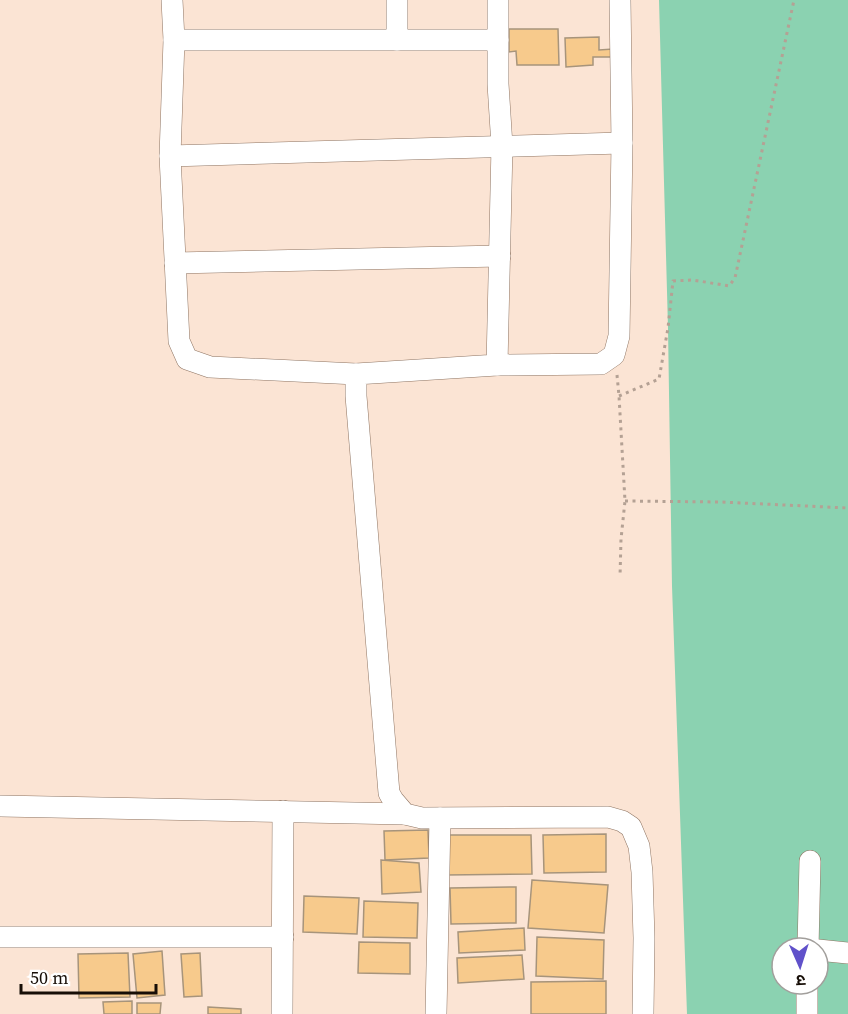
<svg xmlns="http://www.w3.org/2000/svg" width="848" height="1014" viewBox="0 0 848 1014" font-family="'Source Serif 4','Noto Sans Devanagari',serif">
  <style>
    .green { fill: #8bd2b1; fill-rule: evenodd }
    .building { fill: #f7ca8c; stroke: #a7947b; stroke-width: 1.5 }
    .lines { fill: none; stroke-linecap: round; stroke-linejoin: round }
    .minor-casing { stroke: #8f7563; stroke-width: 22 }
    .path { stroke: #b4a194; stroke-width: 3; stroke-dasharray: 3 4.5; stroke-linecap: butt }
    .minor { stroke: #fff; stroke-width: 21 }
  </style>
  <rect width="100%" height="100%" fill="#fbe4d4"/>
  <path class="green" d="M 659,0 L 848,0 L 848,1014 L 687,1014 L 672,586 L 668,328 ZM 782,948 L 818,948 L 818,984 L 782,984 Z"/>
  <g class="building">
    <path d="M 509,29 L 558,29 L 559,65 L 517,65 L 516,51 L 509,52 Z"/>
    <path d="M 599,37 L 599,50 L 613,49 L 614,57 L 593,57 L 593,65 L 566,67 L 565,38 Z"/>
    <path d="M 428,830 L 429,858 L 385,860 L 384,831 Z"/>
    <path d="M 606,834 L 606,872 L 544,873 L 543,835 Z"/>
    <path d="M 446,835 L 531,835 L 532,874 L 446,875 Z"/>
    <path d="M 381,860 L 419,863 L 421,892 L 382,894 Z"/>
    <path d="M 532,880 L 608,885 L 604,933 L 528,928 Z"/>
    <path d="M 516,887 L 516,923 L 451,924 L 450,888 Z"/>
    <path d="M 304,896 L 359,898 L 357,934 L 303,932 Z"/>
    <path d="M 364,901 L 418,903 L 417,938 L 363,937 Z"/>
    <path d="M 524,928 L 525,950 L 459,953 L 458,932 Z"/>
    <path d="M 537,937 L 604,940 L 603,979 L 536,976 Z"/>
    <path d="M 359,942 L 410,943 L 410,974 L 358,973 Z"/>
    <path d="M 162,951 L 165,995 L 137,998 L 133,954 Z"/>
    <path d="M 128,953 L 130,997 L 79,998 L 78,954 Z"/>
    <path d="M 200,953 L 202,996 L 184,997 L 181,954 Z"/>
    <path d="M 522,955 L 524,979 L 458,983 L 457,958 Z"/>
    <path d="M 606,981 L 606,1014 L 531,1014 L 531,982 Z"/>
    <path d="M 132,1001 L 132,1014 L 104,1014 L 103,1002 Z"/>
    <path d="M 137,1003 L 161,1003 L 160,1014 L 137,1014 Z"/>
    <path d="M 208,1007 L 241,1009 L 241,1014 L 208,1014 Z"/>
  </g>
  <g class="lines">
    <g class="minor-casing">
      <g id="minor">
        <path d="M 172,0 L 174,40 L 170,156 L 179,341 L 187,359 L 210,367 L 356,374"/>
        <path d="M 397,0 L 397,40"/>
        <path d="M 498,0 L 498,84 L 502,146 L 497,365 L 356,374 L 356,396 L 389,793 L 393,800 L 405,814 L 422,818 L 608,817 L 622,821 L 631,827 L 639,846 L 642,872 L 644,938 L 643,1014"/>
        <path d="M 174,40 L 498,40"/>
        <path d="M 170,156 L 622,143"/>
        <path d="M 175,263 L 500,256"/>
        <path d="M 497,365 L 601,364 L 614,355 L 619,336 L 622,143 L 620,0"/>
        <path d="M 0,806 L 405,814"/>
        <path d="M 0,937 L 283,937"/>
        <path d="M 808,948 L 810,861"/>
        <path d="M 818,950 L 848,953"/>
        <path d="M 282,1014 L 283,811"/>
        <path d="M 436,1014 L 440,818"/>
        <path d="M 807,1014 L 807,984"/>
      </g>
    </g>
    <g class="path">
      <path d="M 617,375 L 619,396 L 625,501 L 621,539 L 620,577"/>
      <path d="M 619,396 L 659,379 L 668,328 L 673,281 L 693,280 L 729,286 L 735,278 L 794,0"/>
      <path d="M 625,501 L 721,502 L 848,508"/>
    </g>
    <use href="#minor" class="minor"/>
  </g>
  <g transform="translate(800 966) rotate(177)"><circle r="28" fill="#ffffff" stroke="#a29f9c" stroke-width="1.5"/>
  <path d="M0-4.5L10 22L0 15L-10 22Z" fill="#6051ca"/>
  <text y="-9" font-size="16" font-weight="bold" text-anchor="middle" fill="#170e07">उ</text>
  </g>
  <path d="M21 984v9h135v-9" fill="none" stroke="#170e07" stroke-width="3"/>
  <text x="30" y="984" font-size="18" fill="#170e07" stroke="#ffffff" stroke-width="4.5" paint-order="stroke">50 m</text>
</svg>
